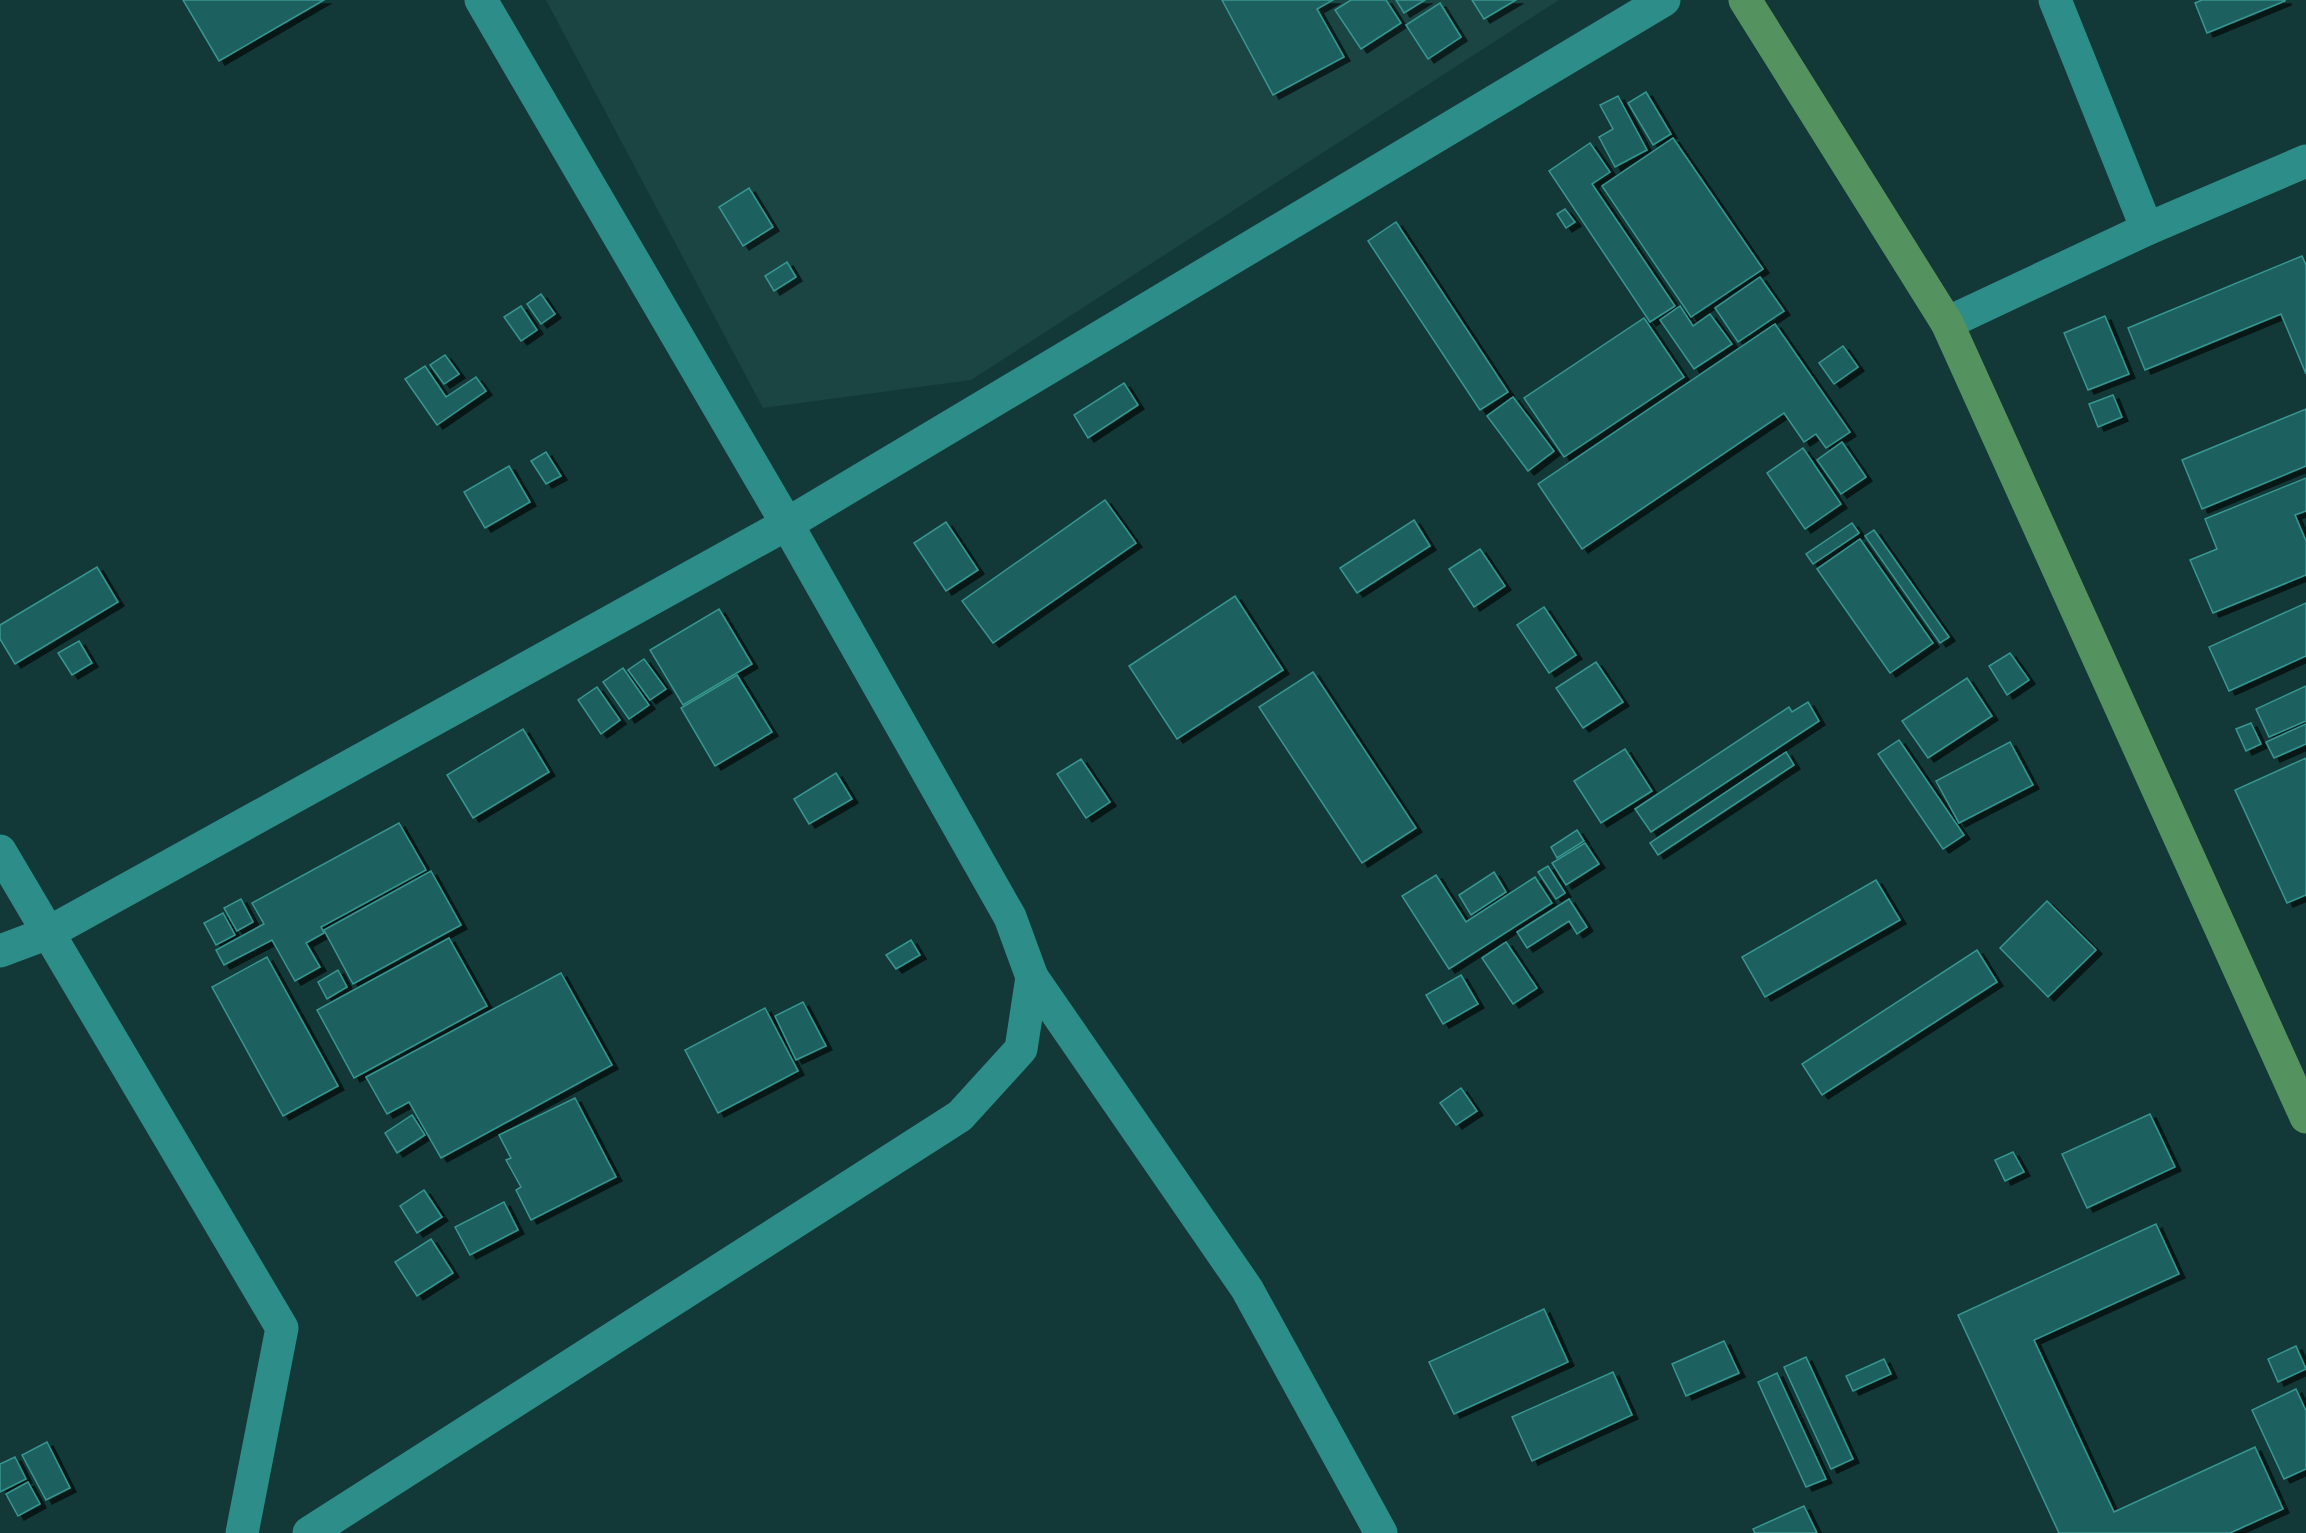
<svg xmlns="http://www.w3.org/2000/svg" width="2306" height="1533" viewBox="0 0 2306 1533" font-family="Overpass,sans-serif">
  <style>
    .built { fill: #1a4543 }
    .building { fill: #1f615e; stroke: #379691; stroke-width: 1.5; filter: url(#shadow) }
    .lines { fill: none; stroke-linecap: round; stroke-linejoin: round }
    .minor { stroke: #2d8d89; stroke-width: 33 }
    .major { stroke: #549260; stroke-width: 33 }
  </style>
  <defs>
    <filter id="shadow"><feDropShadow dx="6" dy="4" stdDeviation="0" flood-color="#0009"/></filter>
  </defs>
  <rect width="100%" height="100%" fill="#123937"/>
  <path class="built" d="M 546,0 L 1559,0 L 971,380 L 763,408 Z"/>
  <g class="building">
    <path d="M 183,0 L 324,0 L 219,61 Z"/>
    <path d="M 1222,0 L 1333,0 L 1317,9 L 1344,57 L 1273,95 Z"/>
    <path d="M 1351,0 L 1386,0 L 1401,23 L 1361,49 L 1335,10 Z"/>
    <path d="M 1396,0 L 1425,0 L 1404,13 Z"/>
    <path d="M 1472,0 L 1516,0 L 1484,19 Z"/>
    <path d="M 2202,0 L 2285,0 L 2285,1 L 2207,33 L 2195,3 Z"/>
    <path d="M 1440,3 L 1461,37 L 1428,59 L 1406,25 Z"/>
    <path d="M 1646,92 L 1671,134 L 1653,145 L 1628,103 Z"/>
    <path d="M 1618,96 L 1647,150 L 1615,167 L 1599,137 L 1613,129 L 1600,105 Z"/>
    <path d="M 1673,138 L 1763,269 L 1691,317 L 1602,186 Z"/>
    <path d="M 1590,143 L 1610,172 L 1592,184 L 1675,306 L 1650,322 L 1549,171 Z"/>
    <path d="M 749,188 L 773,227 L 743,246 L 719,207 Z"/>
    <path d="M 1565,209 L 1575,222 L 1566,228 L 1557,214 Z"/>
    <path d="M 1396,222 L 1508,392 L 1480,410 L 1368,241 Z"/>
    <path d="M 2302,256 L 2306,265 L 2306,374 L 2281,314 L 2145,370 L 2128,328 Z"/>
    <path d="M 787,262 L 796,277 L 774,291 L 765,276 Z"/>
    <path d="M 1760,277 L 1784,311 L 1738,342 L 1715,308 Z"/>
    <path d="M 541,294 L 555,314 L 541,324 L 527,304 Z"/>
    <path d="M 521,306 L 537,330 L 521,341 L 504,317 Z"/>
    <path d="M 1680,306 L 1693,326 L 1710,314 L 1732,344 L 1694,369 L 1660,320 Z"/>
    <path d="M 2105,316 L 2129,374 L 2088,390 L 2064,333 Z"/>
    <path d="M 1644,318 L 1684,377 L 1564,457 L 1524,398 Z"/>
    <path d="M 1775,324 L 1850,432 L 1826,448 L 1816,434 L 1804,442 L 1784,413 L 1582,549 L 1538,484 Z"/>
    <path d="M 1843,346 L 1858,367 L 1834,384 L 1819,363 Z"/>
    <path d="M 445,355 L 459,374 L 444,384 L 430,365 Z"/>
    <path d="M 425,366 L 446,397 L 476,377 L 486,391 L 437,425 L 405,379 Z"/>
    <path d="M 1124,383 L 1138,405 L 1088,438 L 1074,415 Z"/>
    <path d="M 2113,395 L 2122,417 L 2098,427 L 2089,404 Z"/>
    <path d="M 1513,397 L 1554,451 L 1528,471 L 1487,416 Z"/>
    <path d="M 2306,409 L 2306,466 L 2202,509 L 2182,460 Z"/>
    <path d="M 1842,442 L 1866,477 L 1841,494 L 1817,460 Z"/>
    <path d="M 1803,448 L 1841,504 L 1805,529 L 1767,473 Z"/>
    <path d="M 546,452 L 561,476 L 546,484 L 531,461 Z"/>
    <path d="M 509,466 L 530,502 L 485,528 L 464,492 Z"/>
    <path d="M 2306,478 L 2306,511 L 2295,515 L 2306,541 L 2306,575 L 2213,613 L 2190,560 L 2217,549 L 2205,519 Z"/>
    <path d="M 1105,500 L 1136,543 L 993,643 L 962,601 Z"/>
    <path d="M 1414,520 L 1430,546 L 1357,593 L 1340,568 Z"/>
    <path d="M 946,522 L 978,570 L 946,591 L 914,543 Z"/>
    <path d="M 1852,523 L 1859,533 L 1813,564 L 1806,554 Z"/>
    <path d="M 1874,530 L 1949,637 L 1940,643 L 1865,536 Z"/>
    <path d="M 1860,539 L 1933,643 L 1890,673 L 1817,569 Z"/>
    <path d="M 1480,549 L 1505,586 L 1474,607 L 1449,569 Z"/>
    <path d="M 97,567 L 118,602 L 15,664 L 0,639 L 0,625 Z"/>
    <path d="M 1235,596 L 1283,670 L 1177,739 L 1129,666 Z"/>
    <path d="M 2306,603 L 2306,656 L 2229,691 L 2209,647 Z"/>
    <path d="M 1544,607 L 1576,655 L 1549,673 L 1517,625 Z"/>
    <path d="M 719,609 L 752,664 L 683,705 L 650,650 Z"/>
    <path d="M 79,641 L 92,663 L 72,675 L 58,653 Z"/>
    <path d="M 2010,653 L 2029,680 L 2007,695 L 1989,666 Z"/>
    <path d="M 644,659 L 666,689 L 650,700 L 628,670 Z"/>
    <path d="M 1596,662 L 1623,702 L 1583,728 L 1556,688 Z"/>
    <path d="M 623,668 L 649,705 L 629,719 L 603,682 Z"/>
    <path d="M 1313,672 L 1416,828 L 1362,863 L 1259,707 Z"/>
    <path d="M 737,675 L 772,732 L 715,766 L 681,708 Z"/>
    <path d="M 1967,678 L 1992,716 L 1928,758 L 1902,721 Z"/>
    <path d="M 2306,686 L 2306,721 L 2269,737 L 2256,709 Z"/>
    <path d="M 597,687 L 620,720 L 601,734 L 578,700 Z"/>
    <path d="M 1808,702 L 1819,721 L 1651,832 L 1635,809 L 1789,707 L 1792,712 Z"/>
    <path d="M 2251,723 L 2261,744 L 2246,751 L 2236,729 Z"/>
    <path d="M 2306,724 L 2306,744 L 2274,758 L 2266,742 Z"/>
    <path d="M 523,729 L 549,772 L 473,818 L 447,775 Z"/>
    <path d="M 1899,740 L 1964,835 L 1943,849 L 1878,754 Z"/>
    <path d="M 2010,742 L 2033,785 L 1959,823 L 1936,781 Z"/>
    <path d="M 1625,749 L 1652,791 L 1601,823 L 1574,781 Z"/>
    <path d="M 1786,752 L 1794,765 L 1658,855 L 1650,843 Z"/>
    <path d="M 2306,758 L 2306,895 L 2287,903 L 2235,790 Z"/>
    <path d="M 1081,759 L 1110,802 L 1086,818 L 1057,774 Z"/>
    <path d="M 836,773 L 852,799 L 809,824 L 794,799 Z"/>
    <path d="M 399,823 L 426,870 L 321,927 L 324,933 L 306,943 L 320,967 L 295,981 L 272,940 L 224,965 L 216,950 L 264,924 L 252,903 Z"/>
    <path d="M 1577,830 L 1584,841 L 1557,858 L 1551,847 Z"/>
    <path d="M 1585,843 L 1599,864 L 1566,885 L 1552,863 Z"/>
    <path d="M 1548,866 L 1565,893 L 1556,899 L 1538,872 Z"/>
    <path d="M 431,871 L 461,925 L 353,984 L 324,930 Z"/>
    <path d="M 1494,872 L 1506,892 L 1471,915 L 1459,895 Z"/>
    <path d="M 1436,875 L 1466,922 L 1535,877 L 1552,903 L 1449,969 L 1402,896 Z"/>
    <path d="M 1876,880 L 1900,920 L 1765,997 L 1742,957 Z"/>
    <path d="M 241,899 L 253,922 L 237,931 L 224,908 Z"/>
    <path d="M 1569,899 L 1587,927 L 1577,934 L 1569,921 L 1527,948 L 1517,932 Z"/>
    <path d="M 2047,901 L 2096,950 L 2048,997 L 2000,948 Z"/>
    <path d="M 223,913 L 235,935 L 216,945 L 204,923 Z"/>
    <path d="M 449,938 L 487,1006 L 354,1078 L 317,1010 Z"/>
    <path d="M 911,940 L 920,955 L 896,969 L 886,955 Z"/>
    <path d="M 1506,942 L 1537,988 L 1513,1004 L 1482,958 Z"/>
    <path d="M 1977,950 L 1997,982 L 1822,1095 L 1802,1064 Z"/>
    <path d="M 267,957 L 338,1086 L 283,1116 L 212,987 Z"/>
    <path d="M 338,970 L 347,987 L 327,999 L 318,982 Z"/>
    <path d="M 561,973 L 612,1065 L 441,1158 L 409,1102 L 387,1114 L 366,1077 Z"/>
    <path d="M 1461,975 L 1478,1004 L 1443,1024 L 1426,995 Z"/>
    <path d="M 803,1002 L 826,1046 L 796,1060 L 775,1016 Z"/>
    <path d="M 765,1008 L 798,1071 L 718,1113 L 685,1050 Z"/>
    <path d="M 1461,1088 L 1477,1111 L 1456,1125 L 1440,1103 Z"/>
    <path d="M 575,1098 L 616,1177 L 531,1220 L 516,1190 L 521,1187 L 506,1160 L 511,1158 L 499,1135 Z"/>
    <path d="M 2150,1114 L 2175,1167 L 2087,1208 L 2062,1154 Z"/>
    <path d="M 412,1115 L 425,1135 L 397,1153 L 385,1133 Z"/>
    <path d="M 2013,1152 L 2024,1172 L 2005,1181 L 1995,1160 Z"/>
    <path d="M 424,1190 L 442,1217 L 417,1233 L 400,1206 Z"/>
    <path d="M 504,1202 L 518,1230 L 470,1255 L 455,1227 Z"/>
    <path d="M 2156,1224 L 2179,1274 L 2034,1340 L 2114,1512 L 2255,1447 L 2283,1509 L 2230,1533 L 2059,1533 L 1958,1315 Z"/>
    <path d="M 431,1239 L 453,1273 L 417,1296 L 395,1262 Z"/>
    <path d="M 1544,1309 L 1568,1362 L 1454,1414 L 1429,1362 Z"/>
    <path d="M 1724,1341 L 1739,1373 L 1686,1396 L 1672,1364 Z"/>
    <path d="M 2296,1346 L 2306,1369 L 2278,1382 L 2268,1359 Z"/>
    <path d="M 1806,1357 L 1853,1459 L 1831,1469 L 1784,1367 Z"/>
    <path d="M 1884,1359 L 1891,1374 L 1853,1391 L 1846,1376 Z"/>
    <path d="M 1613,1372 L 1632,1415 L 1532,1461 L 1512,1417 Z"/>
    <path d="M 1777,1373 L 1826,1479 L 1806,1487 L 1758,1382 Z"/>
    <path d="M 2296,1389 L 2306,1411 L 2306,1469 L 2284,1479 L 2252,1410 Z"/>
    <path d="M 47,1442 L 70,1488 L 46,1500 L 22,1455 Z"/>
    <path d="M 15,1457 L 26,1479 L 0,1492 L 0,1464 Z"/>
    <path d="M 28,1482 L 40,1504 L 18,1516 L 6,1494 Z"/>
    <path d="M 1804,1506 L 1817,1533 L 1755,1533 L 1753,1529 Z"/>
  </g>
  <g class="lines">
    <g class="minor">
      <path d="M 2055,0 L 2147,229"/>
      <path d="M 1947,323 L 2147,229 L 2306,161"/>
      <path d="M 0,851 L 282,1328 L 242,1533"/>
      <path d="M 0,951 L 48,933 L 787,524 L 1664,0"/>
      <path d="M 1032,977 L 1247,1289 L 1381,1533"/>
      <path d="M 309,1533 L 960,1116 L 1021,1049 L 1032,977 L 1010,917 L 787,524 L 481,0"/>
    </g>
    <path class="major" d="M 1745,0 L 1947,323 L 2306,1117"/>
  </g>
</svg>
